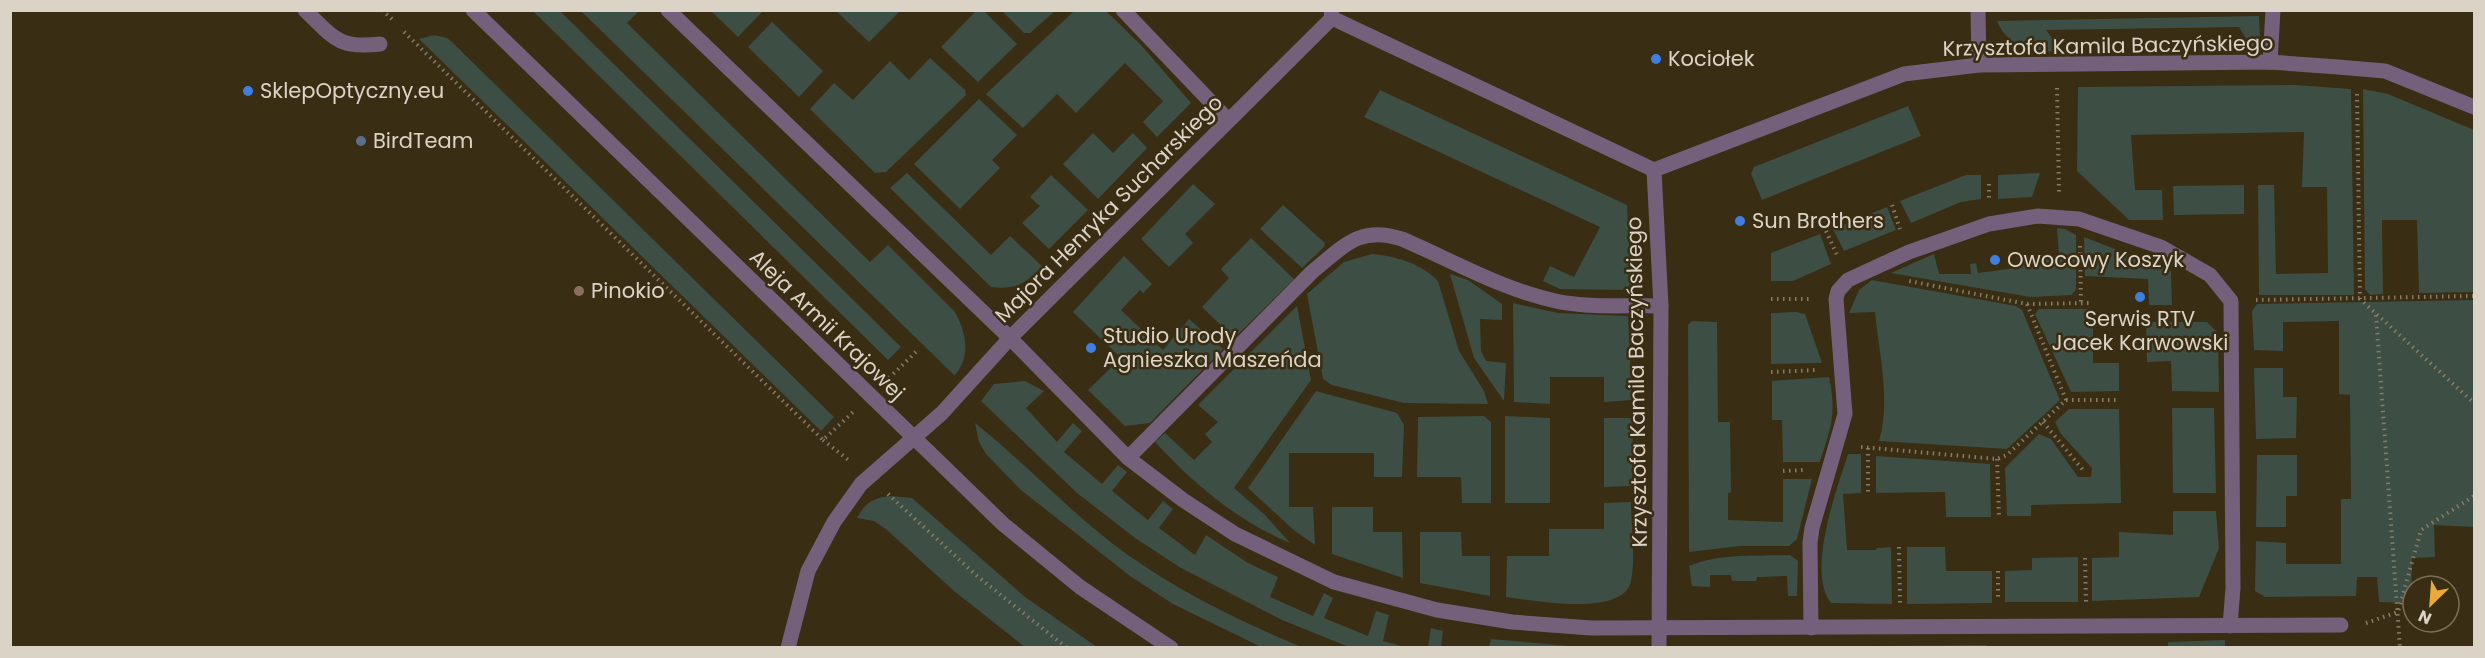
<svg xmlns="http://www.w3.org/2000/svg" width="2485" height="658" viewBox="0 0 2485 658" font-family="Poppins,sans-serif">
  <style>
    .green { fill: #3d4e44 }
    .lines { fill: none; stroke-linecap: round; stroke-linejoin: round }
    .path { stroke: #867c68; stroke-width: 4; stroke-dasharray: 1.5 4.5; stroke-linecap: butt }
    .minor { stroke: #74607a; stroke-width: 15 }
    .shop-dot { fill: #3f7fe0; stroke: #392d13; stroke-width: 2 }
    .service-dot { fill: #5c6f8a; stroke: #392d13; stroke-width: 2 }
    .education-dot { fill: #8d6e63; stroke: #392d13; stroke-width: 2 }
    .labels { text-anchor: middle; stroke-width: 5; stroke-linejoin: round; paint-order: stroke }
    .street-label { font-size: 21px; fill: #dbd3c5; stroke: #392d13 }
    .poi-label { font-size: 21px; fill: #dbd3c5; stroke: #392d13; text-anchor: start }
  </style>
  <rect width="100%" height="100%" fill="#392d13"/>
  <g class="green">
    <path d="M 1105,10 L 1141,45 L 1191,103 L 1157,137 L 1143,122 L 1163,101 L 1125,63 L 1076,113 L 1057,94 L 1023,128 L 986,94 L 1074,11 Z"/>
    <path d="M 533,11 L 560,11 L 901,347 L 888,360 Z"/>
    <path d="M 581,11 L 639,11 L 627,23 L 870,262 L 888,245 L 955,312 C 966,332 971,355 956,374 L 954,375 Z"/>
    <path d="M 760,11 L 762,12 L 738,37 L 711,11 Z"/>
    <path d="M 836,11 L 900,11 L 869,42 Z"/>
    <path d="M 976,11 L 984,11 L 1017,44 L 978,82 L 941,47 Z"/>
    <path d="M 1002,11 L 1055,11 L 1030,33 L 1024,33 Z"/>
    <path d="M 2259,16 L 2260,39 L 2256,46 L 2251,47 L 2239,27 L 2046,30 L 2062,52 C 2036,52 2007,48 1997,21 Z"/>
    <path d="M 772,22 L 823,71 L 799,97 L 748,47 Z"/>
    <path d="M 434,35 L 447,38 L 453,43 L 834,417 L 821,431 L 419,39 Z"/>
    <path d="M 930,58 L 965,90 L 966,95 L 886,172 L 875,173 L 810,109 L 834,83 L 853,100 L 890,61 L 909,80 Z"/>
    <path d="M 2296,85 L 2351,89 L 2354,295 L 2259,295 L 2258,185 L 2274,185 L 2276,274 L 2328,273 L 2327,187 L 2302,187 L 2304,132 L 2131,135 L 2135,190 L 2162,190 L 2163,220 L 2129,220 L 2077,171 L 2078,87 Z"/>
    <path d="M 2363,89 L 2388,94 L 2474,130 L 2474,292 L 2419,293 L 2417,220 L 2382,220 L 2383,294 L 2370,295 L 2365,289 Z"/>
    <path d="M 1380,90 L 1627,205 L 1631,283 L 1626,290 L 1560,289 L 1543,281 L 1550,266 L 1574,277 L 1600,227 L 1364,117 Z"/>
    <path d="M 979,99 L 1017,135 L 992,160 L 1000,168 L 960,209 L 914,164 Z"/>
    <path d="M 1908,106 L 1921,136 L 1762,200 L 1751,174 L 1754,167 Z"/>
    <path d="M 1093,133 L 1113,153 L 1133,133 L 1147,148 L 1098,199 L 1063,164 Z"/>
    <path d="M 907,173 L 991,255 L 1010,236 L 1042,266 C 1026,284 1015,290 991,287 L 890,188 Z"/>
    <path d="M 2040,173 L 2032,197 L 1998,199 L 1998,175 Z"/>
    <path d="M 1051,175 L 1088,210 L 1049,249 L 1022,223 L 1040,206 L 1030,197 Z"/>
    <path d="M 1966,175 L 1981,175 L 1981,199 L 1961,202 L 1911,223 L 1900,201 Z"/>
    <path d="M 1193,184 L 1215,204 L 1185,234 L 1193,243 L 1169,267 L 1141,239 Z"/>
    <path d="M 2244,185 L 2244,214 L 2174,215 L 2173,186 Z"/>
    <path d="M 1283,205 L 1325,243 L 1324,247 L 1302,268 L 1260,229 Z"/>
    <path d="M 1887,207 L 1896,230 L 1844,251 L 1833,229 Z"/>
    <path d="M 2057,228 L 2065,229 L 2076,235 L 2076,290 L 2071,295 L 2030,297 L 1891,273 L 1934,254 L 1939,274 L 1971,274 L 1970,264 L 1976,263 L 1978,273 L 2023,267 L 2022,257 L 2059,255 Z"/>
    <path d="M 1820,234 L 1831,264 L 1793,281 L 1771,281 L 1771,253 Z"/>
    <path d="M 2084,237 L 2171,271 L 2172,305 L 2149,305 L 2148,279 L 2085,276 Z"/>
    <path d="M 1251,238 L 1294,279 L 1234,338 L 1202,307 L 1229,278 L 1221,269 Z"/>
    <path d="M 1372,254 C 1396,256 1422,264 1438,281 L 1459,351 L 1484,391 L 1488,404 L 1404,403 L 1332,385 L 1323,379 L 1307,294 L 1344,262 Z"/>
    <path d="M 1124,256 L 1152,284 L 1143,293 L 1140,290 L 1121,310 L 1163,350 L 1189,319 L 1223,349 L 1150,423 L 1125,426 L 1088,390 L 1121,358 L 1073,312 Z"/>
    <path d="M 1450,274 L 1468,280 L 1502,304 L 1502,320 L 1480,319 L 1481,351 L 1486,361 L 1506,363 L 1504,401 L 1474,358 Z"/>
    <path d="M 1872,280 L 2016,306 L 2022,310 L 2060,400 L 2007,449 L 1879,441 C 1891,400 1879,354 1875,312 L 1849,313 L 1859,290 Z"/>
    <path d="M 2474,300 L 2474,527 L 2434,525 L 2435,557 L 2412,558 L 2411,603 L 2379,602 L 2377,577 L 2357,577 L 2356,596 L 2265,597 L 2255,591 L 2256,541 L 2286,543 L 2286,564 L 2341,564 L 2341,499 L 2351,499 L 2350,395 L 2339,394 L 2339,321 L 2283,322 L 2283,351 L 2254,350 L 2252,311 L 2257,304 Z"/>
    <path d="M 1513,303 L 1558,313 L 1628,316 L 1632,400 L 1604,402 L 1604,377 L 1550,377 L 1550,404 L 1514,402 Z"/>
    <path d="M 1297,306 L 1311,380 L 1234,488 L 1265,515 L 1290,543 C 1237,521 1194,484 1155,442 L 1165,433 L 1194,460 L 1212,442 L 1205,434 L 1218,422 L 1198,405 Z"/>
    <path d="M 2039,309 L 2093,309 L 2093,363 L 2119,363 L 2119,391 L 2071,392 L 2035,314 Z"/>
    <path d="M 1796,312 L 1805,314 L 1822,363 L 1771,364 L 1771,313 Z"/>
    <path d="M 1692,321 L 1717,322 L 1718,422 L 1730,422 L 1731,492 L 1728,493 L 1728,520 L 1783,522 L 1783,479 L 1812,479 L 1797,539 L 1789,546 L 1740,546 L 1689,552 L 1688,325 Z"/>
    <path d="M 2146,322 L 2207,322 L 2218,333 L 2219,392 L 2172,391 L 2171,361 L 2147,362 Z"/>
    <path d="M 2254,368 L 2283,368 L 2283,397 L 2297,397 L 2296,438 L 2256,439 Z"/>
    <path d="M 1829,377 C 1837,415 1831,426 1820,462 L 1783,462 L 1782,420 L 1772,420 L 1772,381 Z"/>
    <path d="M 1025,381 L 1044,391 L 1026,408 L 1057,442 L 1073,423 L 1082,431 L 1064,452 L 1102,484 L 1118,465 L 1127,472 L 1112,491 L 1148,520 L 1163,501 L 1173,509 L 1159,528 L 1195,555 L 1206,535 L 1248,563 L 1278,577 L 1270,597 L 1313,616 L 1324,593 L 1333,598 L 1324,618 L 1368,636 L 1376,611 L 1389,615 L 1383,641 L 1405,647 L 1349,647 L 1282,620 L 1181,568 L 1135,538 L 1077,493 L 981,401 L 994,384 Z"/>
    <path d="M 1316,391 L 1397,413 L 1404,425 L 1402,477 L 1374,477 L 1374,453 L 1289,453 L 1289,507 L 1313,507 L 1315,545 L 1295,531 L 1248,488 Z"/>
    <path d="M 2172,408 L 2214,408 L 2216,493 L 2173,493 Z"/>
    <path d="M 2069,409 L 2119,409 L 2121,503 L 2031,505 L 2031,516 L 2007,516 L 2005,468 L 2039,434 L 2051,439 L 2078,477 L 2091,477 L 2092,468 L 2061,434 L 2055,422 Z"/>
    <path d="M 1484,416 L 1491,422 L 1491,503 L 1462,503 L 1461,477 L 1417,477 L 1418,417 Z"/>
    <path d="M 1505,416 L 1550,418 L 1550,503 L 1505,503 Z"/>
    <path d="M 1604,418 L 1633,418 L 1632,486 L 1604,487 Z"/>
    <path d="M 975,423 C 1028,465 1073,516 1128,555 C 1182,593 1241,622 1302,647 L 1261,647 L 1173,604 L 1130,576 L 1021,490 L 986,454 L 979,442 Z"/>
    <path d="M 1848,454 L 1861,454 L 1861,493 L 1843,494 L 1847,550 L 1876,550 L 1877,548 L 1891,547 L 1892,604 L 1831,603 C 1806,571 1837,489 1848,454 Z"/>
    <path d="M 2257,455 L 2297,455 L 2297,496 L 2286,496 L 2286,527 L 2256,527 Z"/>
    <path d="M 1876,456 L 1990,464 L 1991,517 L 1946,517 L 1945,492 L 1876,493 Z"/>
    <path d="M 890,496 L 912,498 L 1025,597 L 1097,647 L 1025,647 L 954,591 L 887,530 L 874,521 L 857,518 C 865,503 873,498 890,496 Z"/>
    <path d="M 1631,502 C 1631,527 1636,557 1631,581 C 1624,618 1531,600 1506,597 L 1507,556 L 1549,556 L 1549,529 L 1604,529 L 1604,503 Z"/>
    <path d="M 1332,507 L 1373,507 L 1373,532 L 1402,532 L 1403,578 L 1332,554 Z"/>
    <path d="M 2173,511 L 2216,511 L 2219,548 L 2199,597 L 2092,601 L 2092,558 L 2119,557 L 2119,532 L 2173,535 Z"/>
    <path d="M 1420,532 L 1461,532 L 1462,556 L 1490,556 L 1490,596 L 1420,583 Z"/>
    <path d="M 1907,547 L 1945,547 L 1946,571 L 1992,571 L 1992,603 L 1907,604 Z"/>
    <path d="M 1790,555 L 1798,561 L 1797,596 L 1788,596 L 1787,576 L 1757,577 L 1756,581 L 1732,581 L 1731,575 L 1710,575 L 1710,587 L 1692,586 L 1689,566 C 1719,553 1758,556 1790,555 Z"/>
    <path d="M 2078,557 L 2078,602 L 2005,602 L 2005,571 L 2032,570 L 2032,558 Z"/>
    <path d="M 1431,628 L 1443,631 L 1441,647 L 1428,647 Z"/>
    <path d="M 1491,639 L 1581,647 L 1489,647 Z"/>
    <path d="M 2225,640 L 2225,647 L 2168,647 L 2168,642 Z"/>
    <path d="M 1987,645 L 1987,648 L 1867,647 L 1867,646 Z"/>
  </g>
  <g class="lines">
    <g class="path">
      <path d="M 382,10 L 393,20"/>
      <path d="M 404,32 L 823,440 L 853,412"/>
      <path d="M 2057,88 L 2059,192"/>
      <path d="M 2357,94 L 2360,299 L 2474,403"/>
      <path d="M 1989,184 L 1989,200"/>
      <path d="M 1892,205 L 1900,229"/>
      <path d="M 1826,231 L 1838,257"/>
      <path d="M 2080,246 L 2081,303"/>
      <path d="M 1771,299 L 1811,299"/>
      <path d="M 2256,300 L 2474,296"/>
      <path d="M 2027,304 L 2092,303"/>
      <path d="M 2376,315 L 2400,648"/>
      <path d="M 1771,372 L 1817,370"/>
      <path d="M 889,378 L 918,350"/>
      <path d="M 2066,400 L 2119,400"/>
      <path d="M 2043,422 L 2083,470"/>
      <path d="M 823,440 L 851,462"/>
      <path d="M 1861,447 L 1997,459 L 2007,455 L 2066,400 L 2027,304 L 1909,281"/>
      <path d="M 1868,448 L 1868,493"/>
      <path d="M 1997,459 L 1999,517"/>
      <path d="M 1783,471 L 1803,470"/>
      <path d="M 888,494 L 977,576 L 1067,648"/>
      <path d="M 1899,547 L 1900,603"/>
      <path d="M 2085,558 L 2086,602"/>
      <path d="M 1998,571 L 1998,600"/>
      <path d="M 2366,623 L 2398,612 L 2421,530 L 2474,496"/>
    </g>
    <g class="minor">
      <path d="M 305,10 C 334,38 338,49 380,44"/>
      <path d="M 473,10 L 1003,524 L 1080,587 L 1171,648"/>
      <path d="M 668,10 L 1010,338 L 1128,458 L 1183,500 L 1235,534 L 1334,582 L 1437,610 L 1512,622 L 1591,628 L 2341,625"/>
      <path d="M 1123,10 L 1228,120"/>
      <path d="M 1978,10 L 1979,65"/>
      <path d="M 1332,18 L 1654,170"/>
      <path d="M 2270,62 L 2273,10"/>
      <path d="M 1128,458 L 1312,272 C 1344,246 1360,225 1402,239 C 1453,261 1505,291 1560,302 C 1592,308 1629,305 1661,306"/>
      <path d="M 1811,628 L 1810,543 L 1812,528 L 1845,414 L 1836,299 L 1838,291 L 1848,280 L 1909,252 L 1989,224 L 2038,216 L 2079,219 L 2161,247 L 2210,275 L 2231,301 L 2233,588 L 2230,626"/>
      <path d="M 788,648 L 808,571 L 834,522 L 861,484 L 942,413 L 1010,338 L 1332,18 L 1331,10"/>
      <path d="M 1659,648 L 1661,306 L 1654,170 L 1904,74 L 1979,65 L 2270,62 L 2338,67 L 2385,71 L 2474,107"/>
    </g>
  </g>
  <g class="shop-dot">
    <circle cx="1656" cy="59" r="6"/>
    <circle cx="248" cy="91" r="6"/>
    <circle cx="1740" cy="221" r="6"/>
    <circle cx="1995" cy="260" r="6"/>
    <circle cx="2140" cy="297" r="6"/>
    <circle cx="1091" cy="348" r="6"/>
  </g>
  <circle class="service-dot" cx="361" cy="141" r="6"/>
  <circle class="education-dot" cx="579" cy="291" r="6"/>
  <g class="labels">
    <g class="street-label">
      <text transform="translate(2108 46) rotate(-1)" y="7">Krzysztofa Kamila Baczyńskiego</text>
      <text transform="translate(1109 209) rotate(-45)" y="7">Majora Henryka Sucharskiego</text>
      <text transform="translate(827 325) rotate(44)" y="7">Aleja Armii Krajowej</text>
      <text transform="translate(1637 382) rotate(-91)" y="7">Krzysztofa Kamila Baczyńskiego</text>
    </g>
    <g class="poi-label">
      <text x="1668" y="66">Kociołek</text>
      <text x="260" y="98">SklepOptyczny.eu</text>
      <text x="373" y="148">BirdTeam</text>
      <text x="1752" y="228">Sun Brothers</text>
      <text x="2007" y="267">Owocowy Koszyk</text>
      <text x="591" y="298">Pinokio</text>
      <text x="2140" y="326" text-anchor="middle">Serwis RTV<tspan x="2140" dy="24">Jacek Karwowski</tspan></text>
      <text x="1103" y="343">Studio Urody<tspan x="1103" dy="24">Agnieszka Maszeńda</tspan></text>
    </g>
  </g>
  <rect width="2485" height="658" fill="none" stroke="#dbd3c5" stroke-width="24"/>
  <g transform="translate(2431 604) rotate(205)"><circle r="28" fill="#392d13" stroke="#7a6f5a" stroke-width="1.5"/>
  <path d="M0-4.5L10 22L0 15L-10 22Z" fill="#eaaa39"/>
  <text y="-9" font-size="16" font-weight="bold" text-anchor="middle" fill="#dbd3c5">N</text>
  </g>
</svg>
